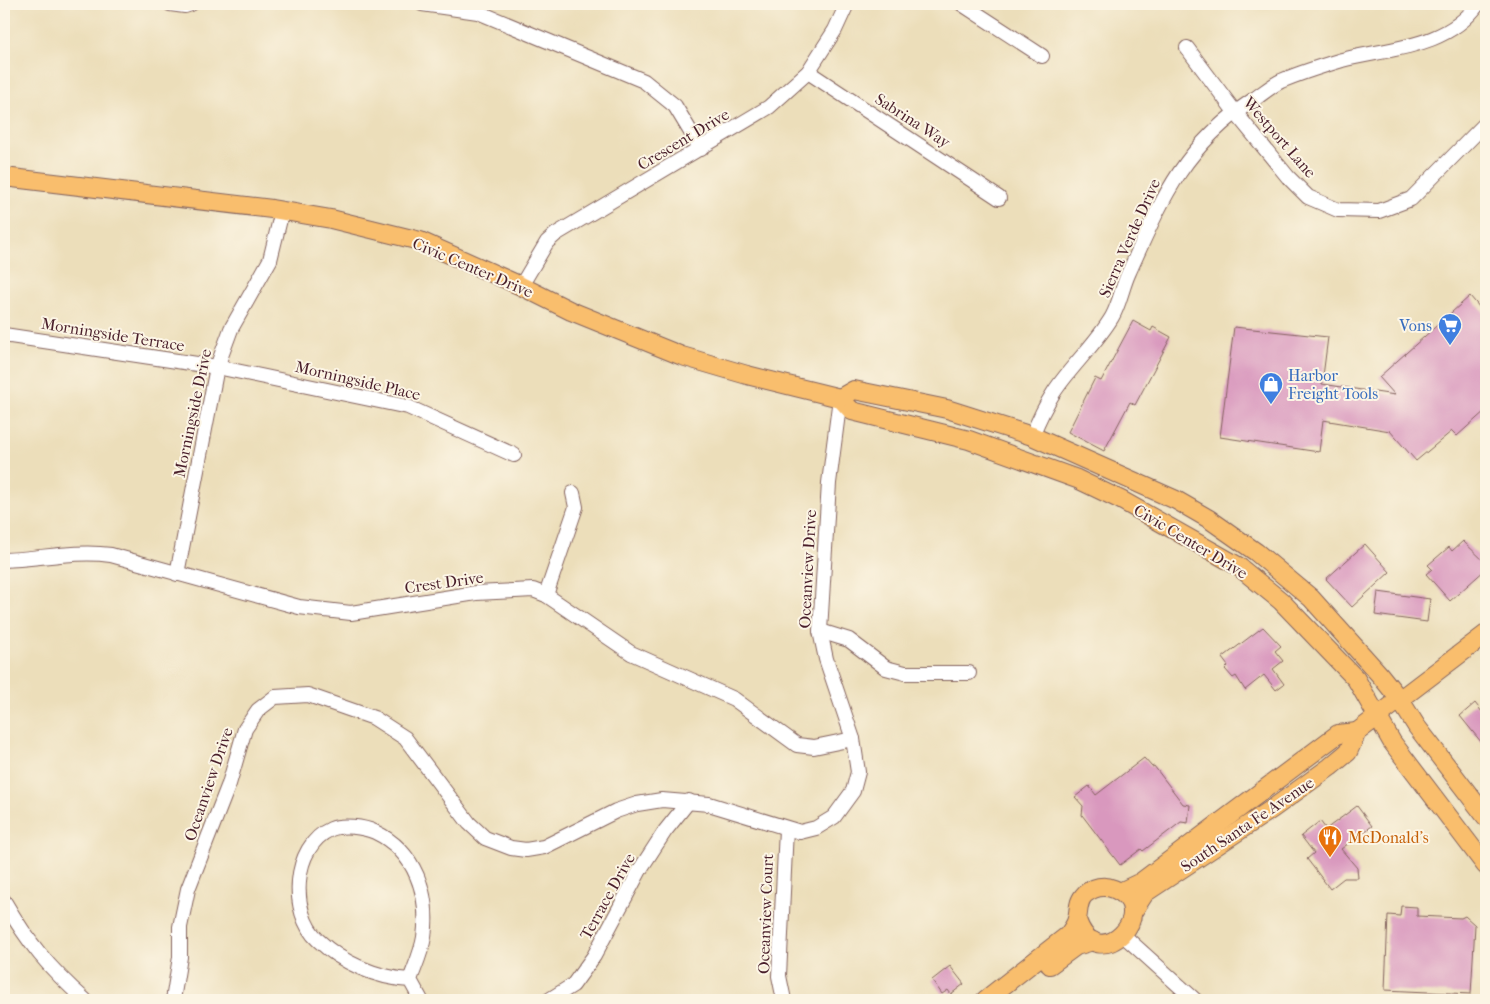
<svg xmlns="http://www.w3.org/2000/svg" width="1490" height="1004" viewBox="0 0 1490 1004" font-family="'IM FELL French Canon',serif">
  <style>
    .building { fill: #d998be }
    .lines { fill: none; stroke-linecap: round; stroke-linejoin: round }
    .minor-casing { stroke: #83625d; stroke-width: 16 }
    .major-casing { stroke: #83625d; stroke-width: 20 }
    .minor { stroke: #fff; stroke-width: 14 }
    .major { stroke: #f9be6d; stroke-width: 18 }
    .labels { text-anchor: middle; stroke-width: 4; stroke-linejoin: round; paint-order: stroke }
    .street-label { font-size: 16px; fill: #4a1f2b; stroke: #fcf5e5 }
    .shop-label { font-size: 16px; fill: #366cbe; stroke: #fcf5e5; text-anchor: end }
    .food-label { font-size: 16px; fill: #c56008; stroke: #fcf5e5; text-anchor: start }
  </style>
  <rect width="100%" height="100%" fill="#fcf5e5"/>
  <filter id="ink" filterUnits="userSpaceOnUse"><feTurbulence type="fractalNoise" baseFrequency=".02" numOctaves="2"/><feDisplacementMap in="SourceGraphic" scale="10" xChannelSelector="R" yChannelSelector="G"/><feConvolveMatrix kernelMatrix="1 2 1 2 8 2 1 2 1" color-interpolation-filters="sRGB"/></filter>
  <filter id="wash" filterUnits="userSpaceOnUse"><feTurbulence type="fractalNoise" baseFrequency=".0096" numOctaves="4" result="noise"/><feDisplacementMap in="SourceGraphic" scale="20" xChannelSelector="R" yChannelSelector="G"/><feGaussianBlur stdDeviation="1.12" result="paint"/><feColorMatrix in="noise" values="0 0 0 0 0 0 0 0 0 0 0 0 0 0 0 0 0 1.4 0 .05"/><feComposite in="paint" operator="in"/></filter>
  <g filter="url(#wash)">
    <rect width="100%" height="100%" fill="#ecdeba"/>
    <g id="blocks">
      <g class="building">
        <path d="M 1470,296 L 1486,315 L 1486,410 L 1457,436 L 1452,431 L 1416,461 L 1390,431 L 1323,420 L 1319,452 L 1220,437 L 1234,327 L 1328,337 L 1322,384 L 1395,395 L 1379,377 Z"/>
        <path d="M 1133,321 L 1151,331 L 1153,327 L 1171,337 L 1135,405 L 1130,402 L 1104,451 L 1068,432 L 1095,378 L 1101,381 Z"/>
        <path d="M 1463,541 L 1486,563 L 1486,569 L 1450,601 L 1426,574 L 1432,569 L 1428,565 L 1449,547 L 1452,551 Z"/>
        <path d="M 1365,544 L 1390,572 L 1352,607 L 1326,579 Z"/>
        <path d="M 1378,592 L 1430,599 L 1427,622 L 1375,615 Z"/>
        <path d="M 1263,627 L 1281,646 L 1275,651 L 1283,661 L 1273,669 L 1284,684 L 1276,690 L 1264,675 L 1245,690 L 1236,676 L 1233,678 L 1225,669 L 1228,666 L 1222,658 Z"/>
        <path d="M 1475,703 L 1486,717 L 1486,748 L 1460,716 Z"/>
        <path d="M 1144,758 L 1152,767 L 1154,766 L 1183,804 L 1190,805 L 1188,823 L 1181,822 L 1143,851 L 1141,849 L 1120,865 L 1082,815 L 1083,806 L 1075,797 L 1089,786 L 1096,795 Z"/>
        <path d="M 1357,806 L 1372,826 L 1341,849 L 1357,868 L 1358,878 L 1344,878 L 1330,889 L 1307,859 L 1314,853 L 1301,836 L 1320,821 L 1326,829 Z"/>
        <path d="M 1401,906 L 1417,907 L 1417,916 L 1461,918 L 1465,916 L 1475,925 L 1471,994 L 1385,990 L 1388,915 L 1400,916 Z"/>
        <path d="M 950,966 L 964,984 L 951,994 L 948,990 L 942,994 L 932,980 Z"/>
      </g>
    </g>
  </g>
  <g filter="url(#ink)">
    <use href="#blocks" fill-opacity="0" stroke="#83625d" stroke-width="1"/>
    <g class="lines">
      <g class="minor-casing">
        <g id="minor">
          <path d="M 170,4 L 185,6 L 191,4"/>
          <path d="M 422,4 L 478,12 L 644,81 L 675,106 L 701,149"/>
          <path d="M 962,4 L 1042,56"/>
          <path d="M 1187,48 L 1235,112 L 1288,177 L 1308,197 L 1338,210 L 1379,211 L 1411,199 L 1486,123"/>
          <path d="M 808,72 L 999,198"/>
          <path d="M 521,286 L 547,242 L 556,234 L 769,107 L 808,72 L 835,30 L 847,4"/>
          <path d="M 4,335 L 217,367 L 408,407 L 514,455"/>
          <path d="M 1032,436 C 1038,421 1045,406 1054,392 C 1071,366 1096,344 1112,317 C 1120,303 1122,287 1129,272 C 1162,199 1183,147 1253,100 C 1262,94 1271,86 1281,81 C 1300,73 1322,66 1342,60 C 1389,48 1447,48 1478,4"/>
          <path d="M 4,560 C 39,559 75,550 111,555 L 299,607 L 351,613 L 476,593 L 533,590 L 546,595 L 631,653 L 734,699 L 797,745 L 814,747 L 853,739"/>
          <path d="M 177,574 L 217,367 L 231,329 L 270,260 L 282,211"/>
          <path d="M 546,595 L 576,507 L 573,493"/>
          <path d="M 820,631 L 849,640 L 886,668 L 905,673 L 969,673"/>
          <path d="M 4,901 C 29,944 48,967 85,1000"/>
          <path d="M 1123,935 L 1195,1000"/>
          <path d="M 410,980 C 377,978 342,963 318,940 C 289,913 292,846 331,829 C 342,824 364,827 375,832 C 415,851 430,894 424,937 C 422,951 415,966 410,980 L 421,1000"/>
          <path d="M 173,1000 L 180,957 L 180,927 L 188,889 L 229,784 L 245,729 L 258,710 L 275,697 L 308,695 L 374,718 L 405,738 L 469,823 L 485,838 L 511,848 L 526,850 L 544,847 L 616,811 L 637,804 L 662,800 L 709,804 L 800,832 L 816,828 L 834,817 L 853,791 L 858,772 L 853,739 L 826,659 L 820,631 L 829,483 L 840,398"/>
          <path d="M 549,1000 L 573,985 L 594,956 L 641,868 L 665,831 L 689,801"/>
          <path d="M 784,1000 L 779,976 L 786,829"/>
        </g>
      </g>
      <g class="major-casing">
        <g id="major">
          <path d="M 4,177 L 272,209 L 331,219 L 420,241 L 521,286 L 571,311 L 682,356 L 747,375 L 840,398 L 852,411 L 969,440 L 1077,479 L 1121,500 L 1238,566 L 1281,601 L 1356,679 L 1392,742 L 1486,866"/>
          <path d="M 840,398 L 854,390 L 947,409 L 1032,436 L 1176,500 L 1209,519 L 1256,552 L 1311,598 L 1380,675 L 1400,700 L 1417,727 L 1486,817"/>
          <path d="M 1120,892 L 1141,882 L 1338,734 L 1357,732"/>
          <path d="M 1132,913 L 1145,893 L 1272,809 L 1330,767 L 1348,752 L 1357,732 L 1486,634"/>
          <path d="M 1050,965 L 1076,946 L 1093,941"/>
          <path d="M 985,1000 L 1068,935 C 1071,931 1074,927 1076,922 C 1080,912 1076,903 1085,894 C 1094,887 1104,885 1114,889 C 1164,909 1097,980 1077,920"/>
        </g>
      </g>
      <use href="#minor" class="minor"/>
      <use href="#major" class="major"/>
    </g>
  </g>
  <defs>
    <g id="supermarket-pin" transform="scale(1.25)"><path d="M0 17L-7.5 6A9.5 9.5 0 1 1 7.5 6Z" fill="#3f7fe0" stroke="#fcf5e5"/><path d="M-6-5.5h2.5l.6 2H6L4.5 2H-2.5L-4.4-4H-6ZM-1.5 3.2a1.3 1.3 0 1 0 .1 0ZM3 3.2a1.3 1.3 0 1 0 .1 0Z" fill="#fff"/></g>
    <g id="shop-pin" transform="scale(1.25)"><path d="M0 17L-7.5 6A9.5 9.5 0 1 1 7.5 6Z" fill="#3f7fe0" stroke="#fcf5e5"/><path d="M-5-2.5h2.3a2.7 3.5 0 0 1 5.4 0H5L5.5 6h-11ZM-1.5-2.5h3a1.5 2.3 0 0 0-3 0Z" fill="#fff"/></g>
    <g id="restaurant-pin" transform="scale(1.25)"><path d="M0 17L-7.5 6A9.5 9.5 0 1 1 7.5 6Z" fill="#e8710a" stroke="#fcf5e5"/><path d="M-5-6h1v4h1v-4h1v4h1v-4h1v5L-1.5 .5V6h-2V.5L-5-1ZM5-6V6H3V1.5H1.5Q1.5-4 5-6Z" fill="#fff"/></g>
  </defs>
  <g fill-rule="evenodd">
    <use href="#supermarket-pin" x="1450" y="325"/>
    <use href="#shop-pin" x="1271" y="384"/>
    <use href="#restaurant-pin" x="1330" y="837"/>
  </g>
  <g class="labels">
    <g class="street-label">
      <text transform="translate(913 120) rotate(33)" y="6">Sabrina Way</text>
      <text transform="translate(1280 137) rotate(49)" y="6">Westport Lane</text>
      <text transform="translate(683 139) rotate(-31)" y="6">Crescent Drive</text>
      <text transform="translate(1129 238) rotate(-66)" y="6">Sierra Verde Drive</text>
      <text transform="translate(473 267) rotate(23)" y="6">Civic Center Drive</text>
      <text transform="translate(113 334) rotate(9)" y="6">Morningside Terrace</text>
      <text transform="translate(358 380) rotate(13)" y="6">Morningside Place</text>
      <text transform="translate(192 413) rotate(-78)" y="6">Morningside Drive</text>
      <text transform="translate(1191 541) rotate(31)" y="6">Civic Center Drive</text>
      <text transform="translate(807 569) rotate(-87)" y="6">Oceanview Drive</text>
      <text transform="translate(444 582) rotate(-8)" y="6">Crest Drive</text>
      <text transform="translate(208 784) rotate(-71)" y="6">Oceanview Drive</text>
      <text transform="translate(1247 824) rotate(-34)" y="6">South Santa Fe Avenue</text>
      <text transform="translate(607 896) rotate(-61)" y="6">Terrace Drive</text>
      <text transform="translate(765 914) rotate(-88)" y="6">Oceanview Court</text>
    </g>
    <g class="shop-label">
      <text x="1432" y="331">Vons</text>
      <text x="1288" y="381" text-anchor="start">Harbor<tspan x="1288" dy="18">Freight Tools</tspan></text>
    </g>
    <g class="food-label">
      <text x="1348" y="843">McDonald's</text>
    </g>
  </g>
  <rect width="1490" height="1004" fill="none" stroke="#fcf5e5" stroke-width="20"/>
</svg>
